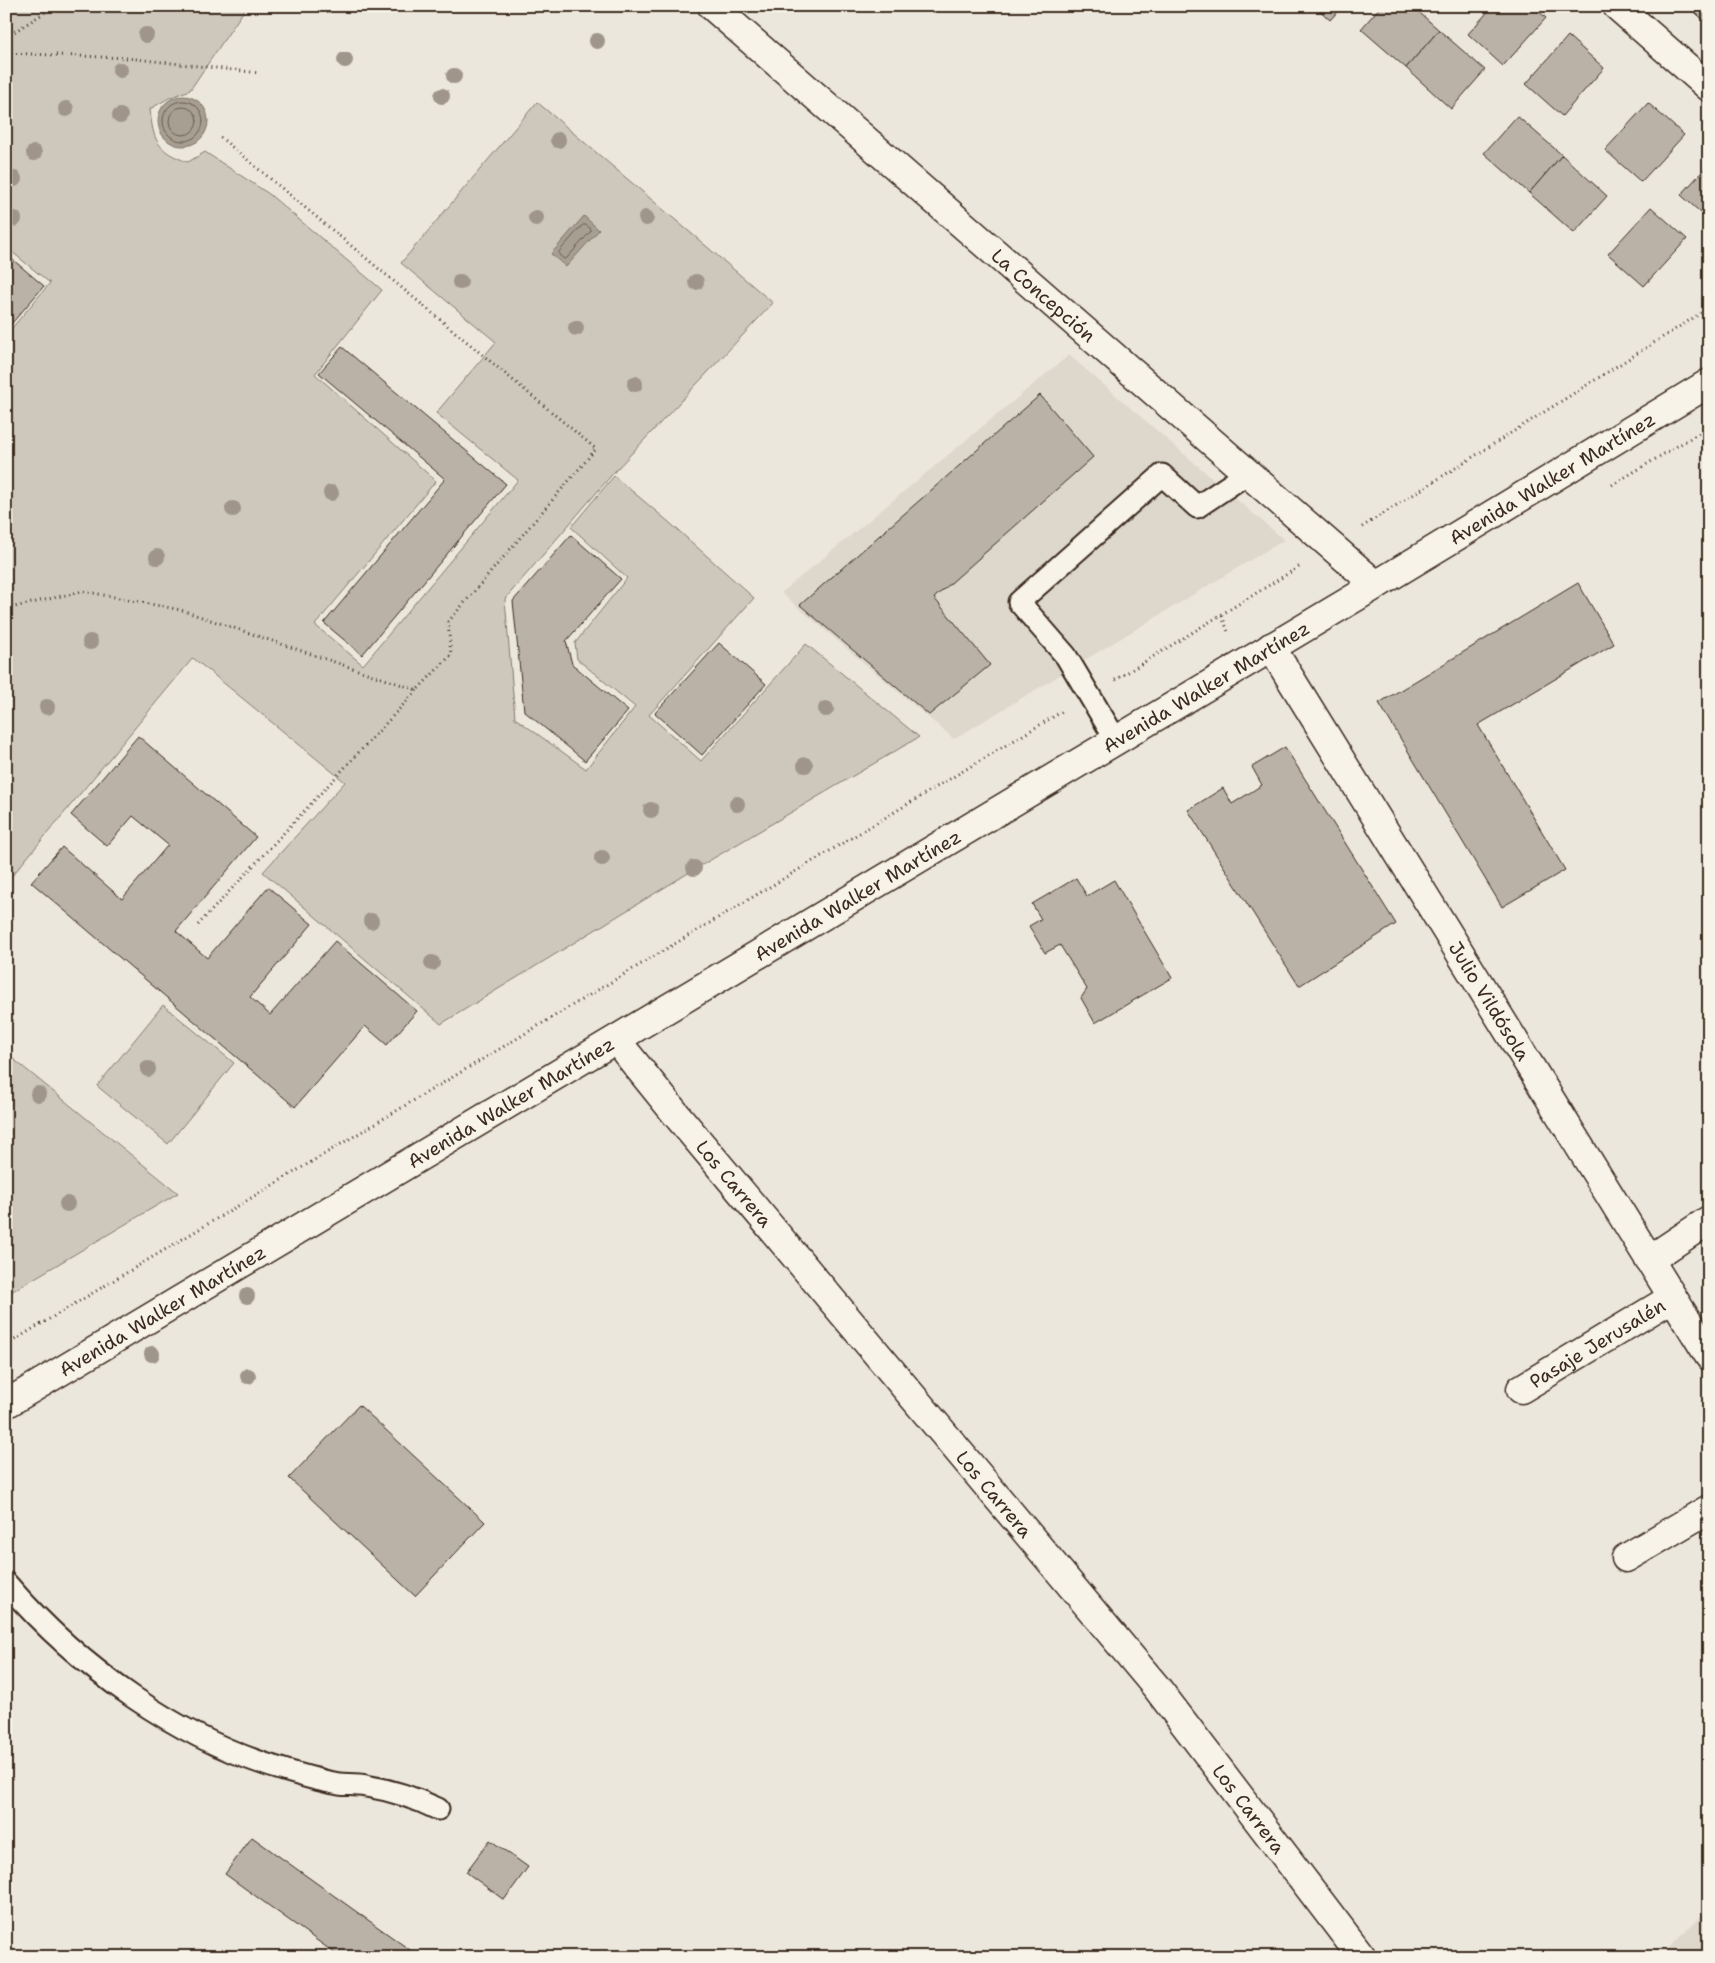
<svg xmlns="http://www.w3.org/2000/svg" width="1715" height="1963" viewBox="0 0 1715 1963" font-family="'Shantell Sans',sans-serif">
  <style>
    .built { fill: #ddd7cc }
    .green { fill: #cec8bc; stroke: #84796d }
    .water { fill: #a89f93; stroke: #7c7064 }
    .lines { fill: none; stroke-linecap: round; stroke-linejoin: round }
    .shore { stroke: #67594d; stroke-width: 1 }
    .building { fill: #bab2a7; stroke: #3b2a1e }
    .service-casing { stroke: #3b2a1e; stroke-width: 25 }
    .minor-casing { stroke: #3b2a1e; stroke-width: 31 }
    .tertiary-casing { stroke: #3b2a1e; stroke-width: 31 }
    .secondary-casing { stroke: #3b2a1e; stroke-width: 31 }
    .path { stroke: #3b2a1e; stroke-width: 3; stroke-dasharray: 1 4; stroke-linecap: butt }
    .service { stroke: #f7f3e8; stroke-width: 21 }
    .minor { stroke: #f7f3e8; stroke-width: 28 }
    .tertiary { stroke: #f7f3e8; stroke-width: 28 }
    .secondary { stroke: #f7f3e8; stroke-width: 28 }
    .tree { fill: #9f958a }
    .labels { text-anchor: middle; stroke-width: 5; stroke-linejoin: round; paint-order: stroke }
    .street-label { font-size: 19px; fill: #3b2a1e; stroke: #f7f3e8 }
  </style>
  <rect width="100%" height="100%" fill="#ece7dc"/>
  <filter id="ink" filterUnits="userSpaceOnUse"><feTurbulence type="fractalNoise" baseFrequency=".02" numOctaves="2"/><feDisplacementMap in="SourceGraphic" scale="10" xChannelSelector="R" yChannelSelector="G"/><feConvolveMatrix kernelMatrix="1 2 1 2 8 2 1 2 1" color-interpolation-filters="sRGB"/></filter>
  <g filter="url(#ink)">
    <g class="built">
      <path d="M 1069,355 L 1284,540 L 954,739 L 781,593 Z"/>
      <path d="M 1709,1908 L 1709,1957 L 1660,1957 Z"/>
    </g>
    <g class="green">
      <path d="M 6,6 L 247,6 L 190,90 L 169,98 L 150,109 C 153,141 157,151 188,162 L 205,152 L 269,194 L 382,290 L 315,374 L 436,481 L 315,625 L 363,665 L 518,480 L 436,413 L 496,342 L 401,263 L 537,102 L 773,303 L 616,470 L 505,599 L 515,718 L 586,769 L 635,707 L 577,659 L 575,643 L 627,578 L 571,527 L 614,476 L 670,523 L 754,598 L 649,715 L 701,761 L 806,644 L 919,737 L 685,875 L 441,1024 L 263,872 L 345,782 L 193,658 L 6,883 L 6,335 L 50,283 L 6,247 Z"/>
      <path d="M 163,1005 L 234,1063 L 168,1144 L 97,1086 Z"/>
      <path d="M 6,1053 L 178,1193 L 6,1295 L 6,1139 L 12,1132 L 6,1127 Z"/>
    </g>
    <g class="water">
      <circle cx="183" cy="121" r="25"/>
      <path d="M 584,216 L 599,230 L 566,267 L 551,254 Z"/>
    </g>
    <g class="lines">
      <g class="shore">
        <circle cx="183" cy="121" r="20"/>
        <circle cx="183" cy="121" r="14"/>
        <path d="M 583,225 L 586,225 L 591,229 L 591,231 L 567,258 L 564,259 L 559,255 L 559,252 Z"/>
      </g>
    </g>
    <g class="building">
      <path d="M 1315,6 L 1343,6 L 1330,20 Z"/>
      <path d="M 1381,6 L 1412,6 L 1439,30 L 1406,68 L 1361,29 Z"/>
      <path d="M 1493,6 L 1533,6 L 1546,18 L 1503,66 L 1468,34 Z"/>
      <path d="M 1688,6 L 1709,6 L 1709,25 Z"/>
      <path d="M 1439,30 L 1485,70 L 1451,109 L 1406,68 Z"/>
      <path d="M 1568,36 L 1604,68 L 1562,116 L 1526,84 Z"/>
      <path d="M 1648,103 L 1684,135 L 1641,182 L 1605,150 Z"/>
      <path d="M 1517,116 L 1562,155 L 1529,193 L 1484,153 Z"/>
      <path d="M 1562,155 L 1607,196 L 1574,233 L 1529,193 Z"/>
      <path d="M 1709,164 L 1709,220 L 1681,195 Z"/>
      <path d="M 1651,207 L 1687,239 L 1644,286 L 1608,254 Z"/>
      <path d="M 6,254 L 44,286 L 6,330 Z"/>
      <path d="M 342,347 L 506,484 L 362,655 L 324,623 L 445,479 L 319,373 Z"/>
      <path d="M 1040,395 L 1093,457 L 934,598 L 990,665 L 929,715 L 800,605 Z"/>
      <path d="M 571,535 L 621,579 L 566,641 L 572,664 L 628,711 L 585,761 L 524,711 L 513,601 Z"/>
      <path d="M 1578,583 L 1614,644 L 1478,725 L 1565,870 L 1502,907 L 1379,703 Z"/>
      <path d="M 719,643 L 766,684 L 702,755 L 655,713 Z"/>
      <path d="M 138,736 L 256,837 L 176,931 L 207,958 L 268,887 L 312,924 L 250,997 L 270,1015 L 335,941 L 417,1011 L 387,1045 L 365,1026 L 295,1107 L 31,882 L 62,847 L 122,899 L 168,845 L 133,816 L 107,846 L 71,815 Z"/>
      <path d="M 1285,747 L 1396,924 L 1299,986 L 1188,810 L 1223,788 L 1232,804 L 1262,785 L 1252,767 Z"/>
      <path d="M 1076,878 L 1087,896 L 1114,880 L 1172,978 L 1095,1023 L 1081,998 L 1087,989 L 1060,945 L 1045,953 L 1029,926 L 1041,919 L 1032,904 Z"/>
      <path d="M 359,1405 L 485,1522 L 415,1596 L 289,1478 Z"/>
      <path d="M 252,1837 L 410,1950 L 405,1957 L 340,1957 L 225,1874 Z"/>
      <path d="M 490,1840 L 528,1867 L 504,1900 L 466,1872 Z"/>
    </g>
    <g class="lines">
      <g class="service-casing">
        <g id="service">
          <path d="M 1116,740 L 1066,656 L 1019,602 L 1162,475 L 1197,507 L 1248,473"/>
          <path d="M 6,1583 C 79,1668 179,1740 287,1771 C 304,1776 322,1781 339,1784 C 348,1785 357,1784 366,1786 C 391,1790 415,1798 438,1809"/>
        </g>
      </g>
      <g class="minor-casing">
        <g id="minor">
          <path d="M 1617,6 L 1709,87"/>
          <path id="s1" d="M 616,1040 L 675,1113 L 1157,1688 L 1362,1957"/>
          <path d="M 1649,1260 L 1709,1220"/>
          <path id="s2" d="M 1521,1389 L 1672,1298"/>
          <path d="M 1626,1558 L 1709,1509"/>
        </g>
      </g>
      <g class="tertiary-casing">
        <g id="tertiary">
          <path id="s3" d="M 712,6 L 1376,585"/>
          <path id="s4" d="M 1271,647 L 1709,1356"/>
        </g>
      </g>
      <g class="secondary-casing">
        <g id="secondary">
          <path id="s5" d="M 6,1404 L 1376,585 L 1709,383"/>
        </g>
      </g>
      <g class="path">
        <path d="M 6,37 L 55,6"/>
        <path d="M 6,53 L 127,58 L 260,73"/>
        <path d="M 1612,485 L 1709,427"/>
        <path d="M 1362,527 L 1709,308"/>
        <path d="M 6,609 L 83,591 L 181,610 L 417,690 L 451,655 L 448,622 L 596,449 L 220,137"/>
        <path d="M 1222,616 L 1229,634"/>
        <path d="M 1115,680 L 1302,565"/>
        <path d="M 198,925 L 417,690"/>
        <path d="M 6,1345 L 1063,711"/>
      </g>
      <use href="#service" class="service"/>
      <use href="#minor" class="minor"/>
      <use href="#tertiary" class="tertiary"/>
      <use href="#secondary" class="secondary"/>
    </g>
    <g class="tree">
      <circle cx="146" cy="35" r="8"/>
      <circle cx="597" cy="41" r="8"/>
      <circle cx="345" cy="60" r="8"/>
      <circle cx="120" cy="70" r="8"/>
      <circle cx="454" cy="76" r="8"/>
      <circle cx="442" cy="96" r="8"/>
      <circle cx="66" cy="109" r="8"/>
      <circle cx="120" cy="116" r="8"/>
      <circle cx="558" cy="140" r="8"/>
      <circle cx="34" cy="153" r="8"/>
      <circle cx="14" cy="179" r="8"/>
      <circle cx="536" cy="218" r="8"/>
      <circle cx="646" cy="218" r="8"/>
      <circle cx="14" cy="219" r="8"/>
      <circle cx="460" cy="282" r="8"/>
      <circle cx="696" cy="282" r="8"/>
      <circle cx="576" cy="328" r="8"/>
      <circle cx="635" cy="384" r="8"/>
      <circle cx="331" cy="493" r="8"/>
      <circle cx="233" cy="509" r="8"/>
      <circle cx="157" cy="557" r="8"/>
      <circle cx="90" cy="642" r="8"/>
      <circle cx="47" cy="707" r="8"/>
      <circle cx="826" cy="709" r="8"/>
      <circle cx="805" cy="765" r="8"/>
      <circle cx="737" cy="804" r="8"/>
      <circle cx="651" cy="810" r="8"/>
      <circle cx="602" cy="858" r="8"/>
      <circle cx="694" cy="868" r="8"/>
      <circle cx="371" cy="921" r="8"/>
      <circle cx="432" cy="963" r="8"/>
      <circle cx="148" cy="1069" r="8"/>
      <circle cx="38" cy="1094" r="8"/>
      <circle cx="67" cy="1204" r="8"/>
      <circle cx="247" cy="1296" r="8"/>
      <circle cx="152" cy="1354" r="8"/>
      <circle cx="248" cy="1376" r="8"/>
    </g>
  </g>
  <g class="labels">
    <g class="street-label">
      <text dy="7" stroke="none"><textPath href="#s3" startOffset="440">La Concepción</textPath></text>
      <text dy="7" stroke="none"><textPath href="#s5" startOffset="1802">Avenida Walker Martínez</textPath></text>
      <text dy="7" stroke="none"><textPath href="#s5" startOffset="1398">Avenida Walker Martínez</textPath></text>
      <text dy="7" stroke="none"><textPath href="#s5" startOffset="992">Avenida Walker Martínez</textPath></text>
      <text dy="7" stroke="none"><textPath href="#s4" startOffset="416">Julio Vildósola</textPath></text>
      <text dy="7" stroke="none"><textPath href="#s5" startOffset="588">Avenida Walker Martínez</textPath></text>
      <text dy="7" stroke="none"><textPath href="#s1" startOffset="186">Los Carrera</textPath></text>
      <text dy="7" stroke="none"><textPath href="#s5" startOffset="182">Avenida Walker Martínez</textPath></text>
      <text dy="7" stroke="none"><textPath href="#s2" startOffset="89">Pasaje Jerusalén</textPath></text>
      <text dy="7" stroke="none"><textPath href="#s1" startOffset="591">Los Carrera</textPath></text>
      <text dy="7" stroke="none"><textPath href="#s1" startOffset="996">Los Carrera</textPath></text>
    </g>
  </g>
  <rect width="1715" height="1963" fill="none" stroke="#f7f3e8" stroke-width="25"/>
  <rect x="12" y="12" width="1690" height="1938" fill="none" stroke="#3b2a1e" stroke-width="2" filter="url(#ink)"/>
</svg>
